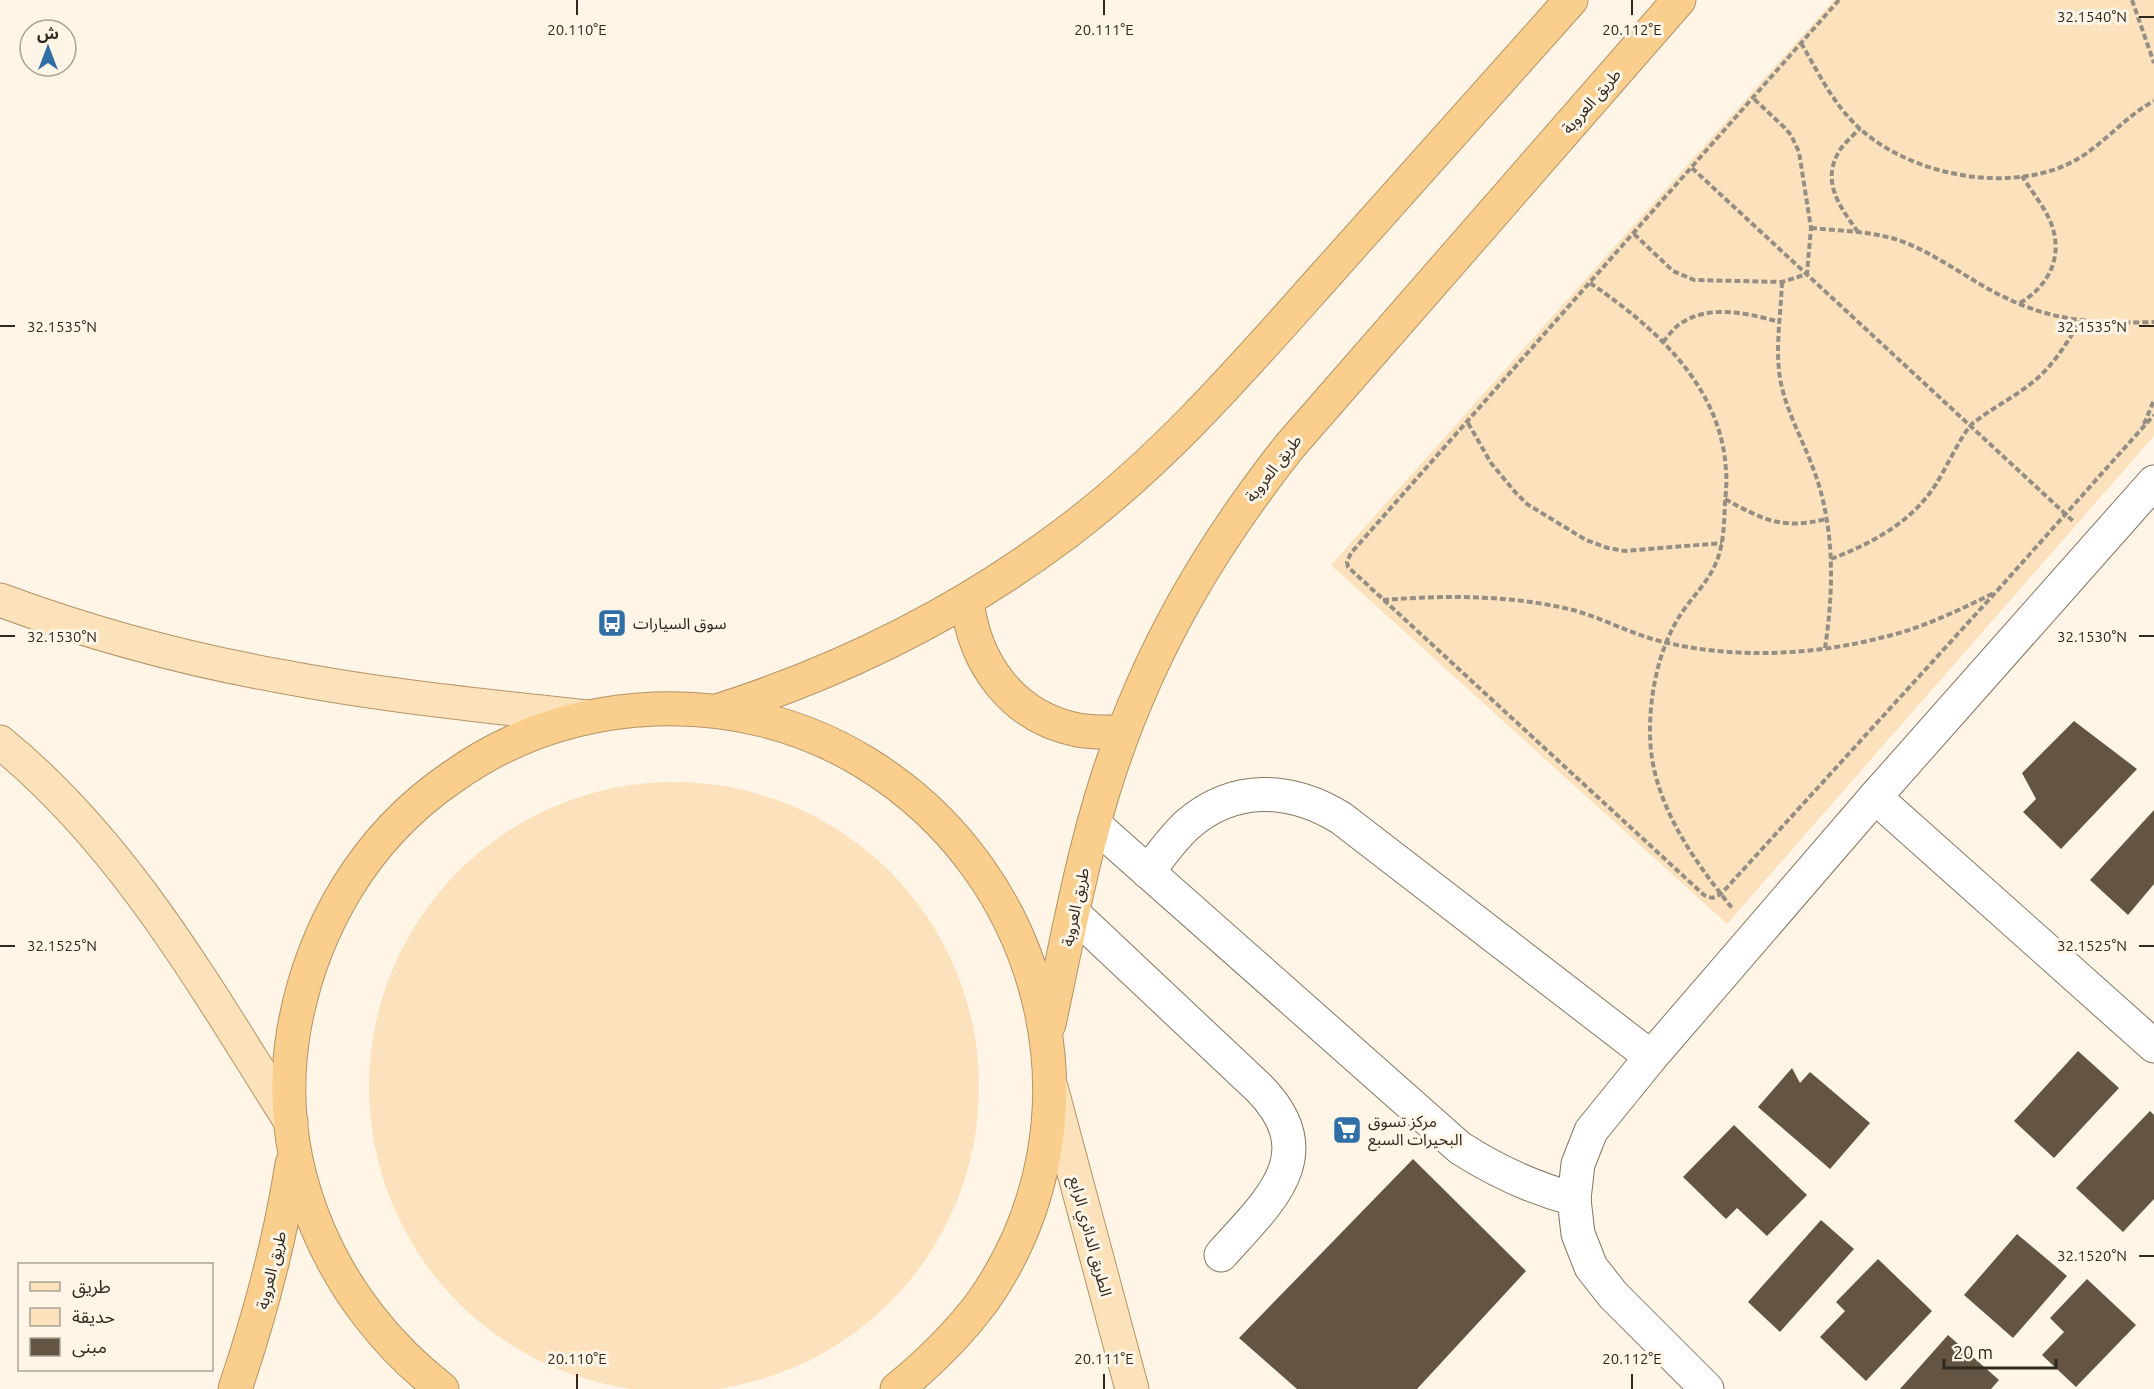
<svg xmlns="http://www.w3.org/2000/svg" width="2154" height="1389" viewBox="0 0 2154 1389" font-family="Ubuntu,'Noto Sans Arabic',sans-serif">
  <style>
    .green { fill: #fbe2bd }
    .building { fill: #635541 }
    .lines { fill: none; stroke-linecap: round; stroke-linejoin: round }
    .minor-casing { stroke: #857661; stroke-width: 35 }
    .major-casing { stroke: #b39466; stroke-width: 35 }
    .highway-casing { stroke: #b39466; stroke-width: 35 }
    .path { stroke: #968e83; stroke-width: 4; stroke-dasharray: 6 3; stroke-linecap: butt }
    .minor { stroke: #fff; stroke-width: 33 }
    .major { stroke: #fce2ba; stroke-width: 33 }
    .highway { stroke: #face8c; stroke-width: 33 }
    .ticks { fill: none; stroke: #2e281f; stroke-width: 2 }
    .labels { text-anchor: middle; stroke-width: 6; stroke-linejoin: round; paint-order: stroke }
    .street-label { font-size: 16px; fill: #2e281f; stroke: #fff5e7 }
    .poi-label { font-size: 16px; fill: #2e281f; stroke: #fff5e7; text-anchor: start }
    .ticks-label { font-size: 15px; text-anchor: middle; fill: #2e281f; stroke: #fff5e7; stroke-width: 6; stroke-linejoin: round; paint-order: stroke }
  </style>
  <rect width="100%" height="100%" fill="#fff5e7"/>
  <g class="green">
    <path d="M 1834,0 L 2154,0 L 2154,436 L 1727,924 L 1331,565 Z"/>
    <circle cx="674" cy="1087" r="305"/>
  </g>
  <g class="building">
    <path d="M 2074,721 L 2137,769 L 2061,849 L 2023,812 L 2036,799 L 2022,773 Z"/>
    <path d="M 2154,810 L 2154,884 L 2128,915 L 2090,880 Z"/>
    <path d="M 2078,1051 L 2119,1088 L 2054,1158 L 2014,1121 Z"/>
    <path d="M 1792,1068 L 1800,1083 L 1810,1072 L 1870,1123 L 1830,1169 L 1758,1107 Z"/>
    <path d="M 2150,1111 L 2154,1115 L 2154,1199 L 2123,1232 L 2076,1188 Z"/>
    <path d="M 1734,1125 L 1807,1195 L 1767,1236 L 1737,1208 L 1726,1219 L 1683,1177 Z"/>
    <path d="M 1413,1159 L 1526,1271 L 1417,1389 L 1297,1389 L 1239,1338 Z"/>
    <path d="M 1821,1220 L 1854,1249 L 1780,1332 L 1748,1302 Z"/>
    <path d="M 2017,1234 L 2067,1276 L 2013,1338 L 1964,1295 Z"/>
    <path d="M 1878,1259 L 1932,1311 L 1866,1381 L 1820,1337 L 1845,1311 L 1836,1302 Z"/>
    <path d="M 2087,1279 L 2136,1325 L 2076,1387 L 2042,1355 L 2064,1332 L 2050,1318 Z"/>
    <path d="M 1948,1335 L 1999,1380 L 1991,1389 L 1900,1389 Z"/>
  </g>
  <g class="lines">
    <g class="minor-casing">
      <g id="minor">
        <path d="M 1875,797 L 2154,1046"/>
        <path d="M 1094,824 L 1460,1148 C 1496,1171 1532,1188 1574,1199"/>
        <path d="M 1148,872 C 1160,856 1172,839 1187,825 C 1234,784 1290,787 1341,818 L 1651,1057"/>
        <path d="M 1073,913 L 1259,1088 C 1325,1155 1268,1202 1221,1255"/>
        <path d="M 1707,1389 L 1613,1295 L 1591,1267 L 1578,1234 L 1574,1199 L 1578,1164 L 1591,1131 L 1651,1057 L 1875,797 L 2154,482"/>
      </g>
    </g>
    <g class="major-casing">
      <g id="major">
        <path d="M 0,600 C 92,634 188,660 285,677 C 385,696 486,706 587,717"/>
        <path d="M 0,742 C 126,845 205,987 291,1122"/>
        <path d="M 1051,1087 L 1132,1389"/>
      </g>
    </g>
    <g class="highway-casing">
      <g id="highway">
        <path d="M 967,600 C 974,663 1012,717 1078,730 C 1093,733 1108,732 1123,732"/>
        <path d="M 720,710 C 844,670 961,612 1066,533 C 1163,460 1242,369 1322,279 C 1405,186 1488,93 1571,0"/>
        <path d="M 1049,1024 C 1067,941 1082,856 1108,776 C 1149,651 1208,550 1289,447 L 1679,0"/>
        <path d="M 235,1389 C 260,1315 280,1242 292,1164"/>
        <path d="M 442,1389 C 333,1305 270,1168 294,1029 C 312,928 365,837 451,778 C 511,735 581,712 655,709 C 728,706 802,724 864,762 C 1049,874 1109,1121 983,1301 C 958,1335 929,1363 897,1389"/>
      </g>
    </g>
    <g class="path">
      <path d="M 1839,0 L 1351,553 L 1347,562 L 1348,567 L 1704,895 L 1712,898 L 1721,894 L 1996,592 L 2154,415"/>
      <path d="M 2132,0 L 2154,63"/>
      <path d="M 1801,43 C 1817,70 1831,100 1854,123 C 1903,173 2001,194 2066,165 C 2100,150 2122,118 2154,101"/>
      <path d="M 1692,168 L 2073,521"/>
      <path d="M 1811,228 C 1842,231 1877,231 1906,243 C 1941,257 1969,280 2002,296 C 2053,322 2099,324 2154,322"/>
      <path d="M 1858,232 C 1840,207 1820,181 1840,150 C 1845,142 1854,135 1860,128"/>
      <path d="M 1634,234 L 1673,271 L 1694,280 L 1782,282 L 1807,274 L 1811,228 L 1799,152 L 1791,135 L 1785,128 L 1753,98"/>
      <path d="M 1782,282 C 1781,313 1775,347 1780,378 C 1785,409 1802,438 1813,468 C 1835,525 1834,589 1825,648"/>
      <path d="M 1590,283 C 1655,327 1722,387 1726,471 C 1727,481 1726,492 1725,503 C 1724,524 1724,546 1715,565 C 1706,585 1690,599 1679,617 C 1659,649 1650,693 1650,730 C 1649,798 1691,857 1732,908"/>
      <path d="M 2020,303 C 2045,288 2061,263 2054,233 C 2050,213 2033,194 2022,176"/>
      <path d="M 1663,342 C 1669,335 1675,326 1683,322 C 1712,304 1750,314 1780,322"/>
      <path d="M 1468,423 L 1491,463 L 1515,492 L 1527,504 L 1586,540 L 1608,548 L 1625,551 L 1722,543"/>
      <path d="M 2144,424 L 2154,400"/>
      <path d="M 1725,499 C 1763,520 1783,530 1826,519"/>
      <path d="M 1831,559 C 1873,543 1916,520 1939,479 C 1947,466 1962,434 1972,424 C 1989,410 2011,399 2029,385 C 2051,369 2066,345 2080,321"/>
      <path d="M 1383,600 C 1446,595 1512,595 1573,610 C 1605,619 1635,636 1668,643 C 1737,659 1816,655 1884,637 C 1923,628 1959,610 1994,593"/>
    </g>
    <use href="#minor" class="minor"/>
    <use href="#major" class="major"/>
    <use href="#highway" class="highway"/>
  </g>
  <path class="ticks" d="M 577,0 L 577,15M 1104,0 L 1104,15M 1632,0 L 1632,15M 2139,17 L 2154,17M 0,326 L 15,326M 2139,326 L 2154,326M 0,636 L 15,636M 2139,636 L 2154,636M 0,946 L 15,946M 2139,946 L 2154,946M 2139,1256 L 2154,1256M 577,1374 L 577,1389M 1104,1374 L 1104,1389M 1632,1374 L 1632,1389"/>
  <defs>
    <g id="bus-square" transform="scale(1.5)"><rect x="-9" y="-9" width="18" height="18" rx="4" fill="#2f6fa6" stroke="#fff5e7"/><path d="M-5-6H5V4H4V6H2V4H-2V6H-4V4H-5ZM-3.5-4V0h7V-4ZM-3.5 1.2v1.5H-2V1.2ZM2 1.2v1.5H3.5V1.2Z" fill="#fff"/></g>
    <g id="supermarket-square" transform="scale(1.5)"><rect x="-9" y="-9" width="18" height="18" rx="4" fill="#2f6fa6" stroke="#fff5e7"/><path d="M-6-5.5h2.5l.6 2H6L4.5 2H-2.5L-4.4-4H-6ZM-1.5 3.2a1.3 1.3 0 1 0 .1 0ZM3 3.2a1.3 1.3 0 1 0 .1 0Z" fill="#fff"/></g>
  </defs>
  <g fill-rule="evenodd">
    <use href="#bus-square" x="612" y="623"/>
    <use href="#supermarket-square" x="1347" y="1130"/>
  </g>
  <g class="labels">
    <g class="street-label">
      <text transform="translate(1591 101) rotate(-49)" y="6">طريق العروبة</text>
      <text transform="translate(1273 468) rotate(-52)" y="6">طريق العروبة</text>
      <text transform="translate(1075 907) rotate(-78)" y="6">طريق العروبة</text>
      <text transform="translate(1091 1236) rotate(75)" y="6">الطريق الدائري الرابع</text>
      <text transform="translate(271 1270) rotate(-76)" y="6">طريق العروبة</text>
    </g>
    <g class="poi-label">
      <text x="633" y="629">سوق السيارات</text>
      <text x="1368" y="1127">مركز تسوق<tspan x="1368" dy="18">البحيرات السبع</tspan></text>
    </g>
  </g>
  <g class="ticks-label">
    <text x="2092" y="22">32.1540°N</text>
    <text x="577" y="35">20.110°E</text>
    <text x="1104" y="35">20.111°E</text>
    <text x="1632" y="35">20.112°E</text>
    <text x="62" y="332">32.1535°N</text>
    <text x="2092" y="332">32.1535°N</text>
    <text x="62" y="642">32.1530°N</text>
    <text x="2092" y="642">32.1530°N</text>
    <text x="62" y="951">32.1525°N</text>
    <text x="2092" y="951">32.1525°N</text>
    <text x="2092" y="1261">32.1520°N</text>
    <text x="577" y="1364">20.110°E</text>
    <text x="1104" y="1364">20.111°E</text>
    <text x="1632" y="1364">20.112°E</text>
  </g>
  <rect x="18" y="1263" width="195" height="108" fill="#fff5e7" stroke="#aba397" stroke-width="1.5"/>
  <rect x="30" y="1282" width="30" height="9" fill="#fce2ba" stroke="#aba397" stroke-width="1.5"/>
  <text x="72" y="1293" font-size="18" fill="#2e281f">طريق</text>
  <rect x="30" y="1308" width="30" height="18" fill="#fbe2bd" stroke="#aba397" stroke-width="1.5"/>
  <text x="72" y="1323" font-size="18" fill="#2e281f">حديقة</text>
  <rect x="30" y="1338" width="30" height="18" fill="#635541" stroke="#aba397" stroke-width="1.5"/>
  <text x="72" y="1353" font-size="18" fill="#2e281f">مبنى</text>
  <g transform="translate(48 48)"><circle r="28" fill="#fff5e7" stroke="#aba397" stroke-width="1.5"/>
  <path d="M0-4.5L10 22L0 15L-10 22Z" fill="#2f6fa6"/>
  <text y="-9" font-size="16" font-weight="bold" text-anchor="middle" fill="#2e281f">ش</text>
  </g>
  <path d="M1944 1359v9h112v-9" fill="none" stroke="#2e281f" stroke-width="3"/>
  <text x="1953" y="1359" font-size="18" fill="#2e281f" stroke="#fff5e7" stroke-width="4.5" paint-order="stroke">20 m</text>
</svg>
